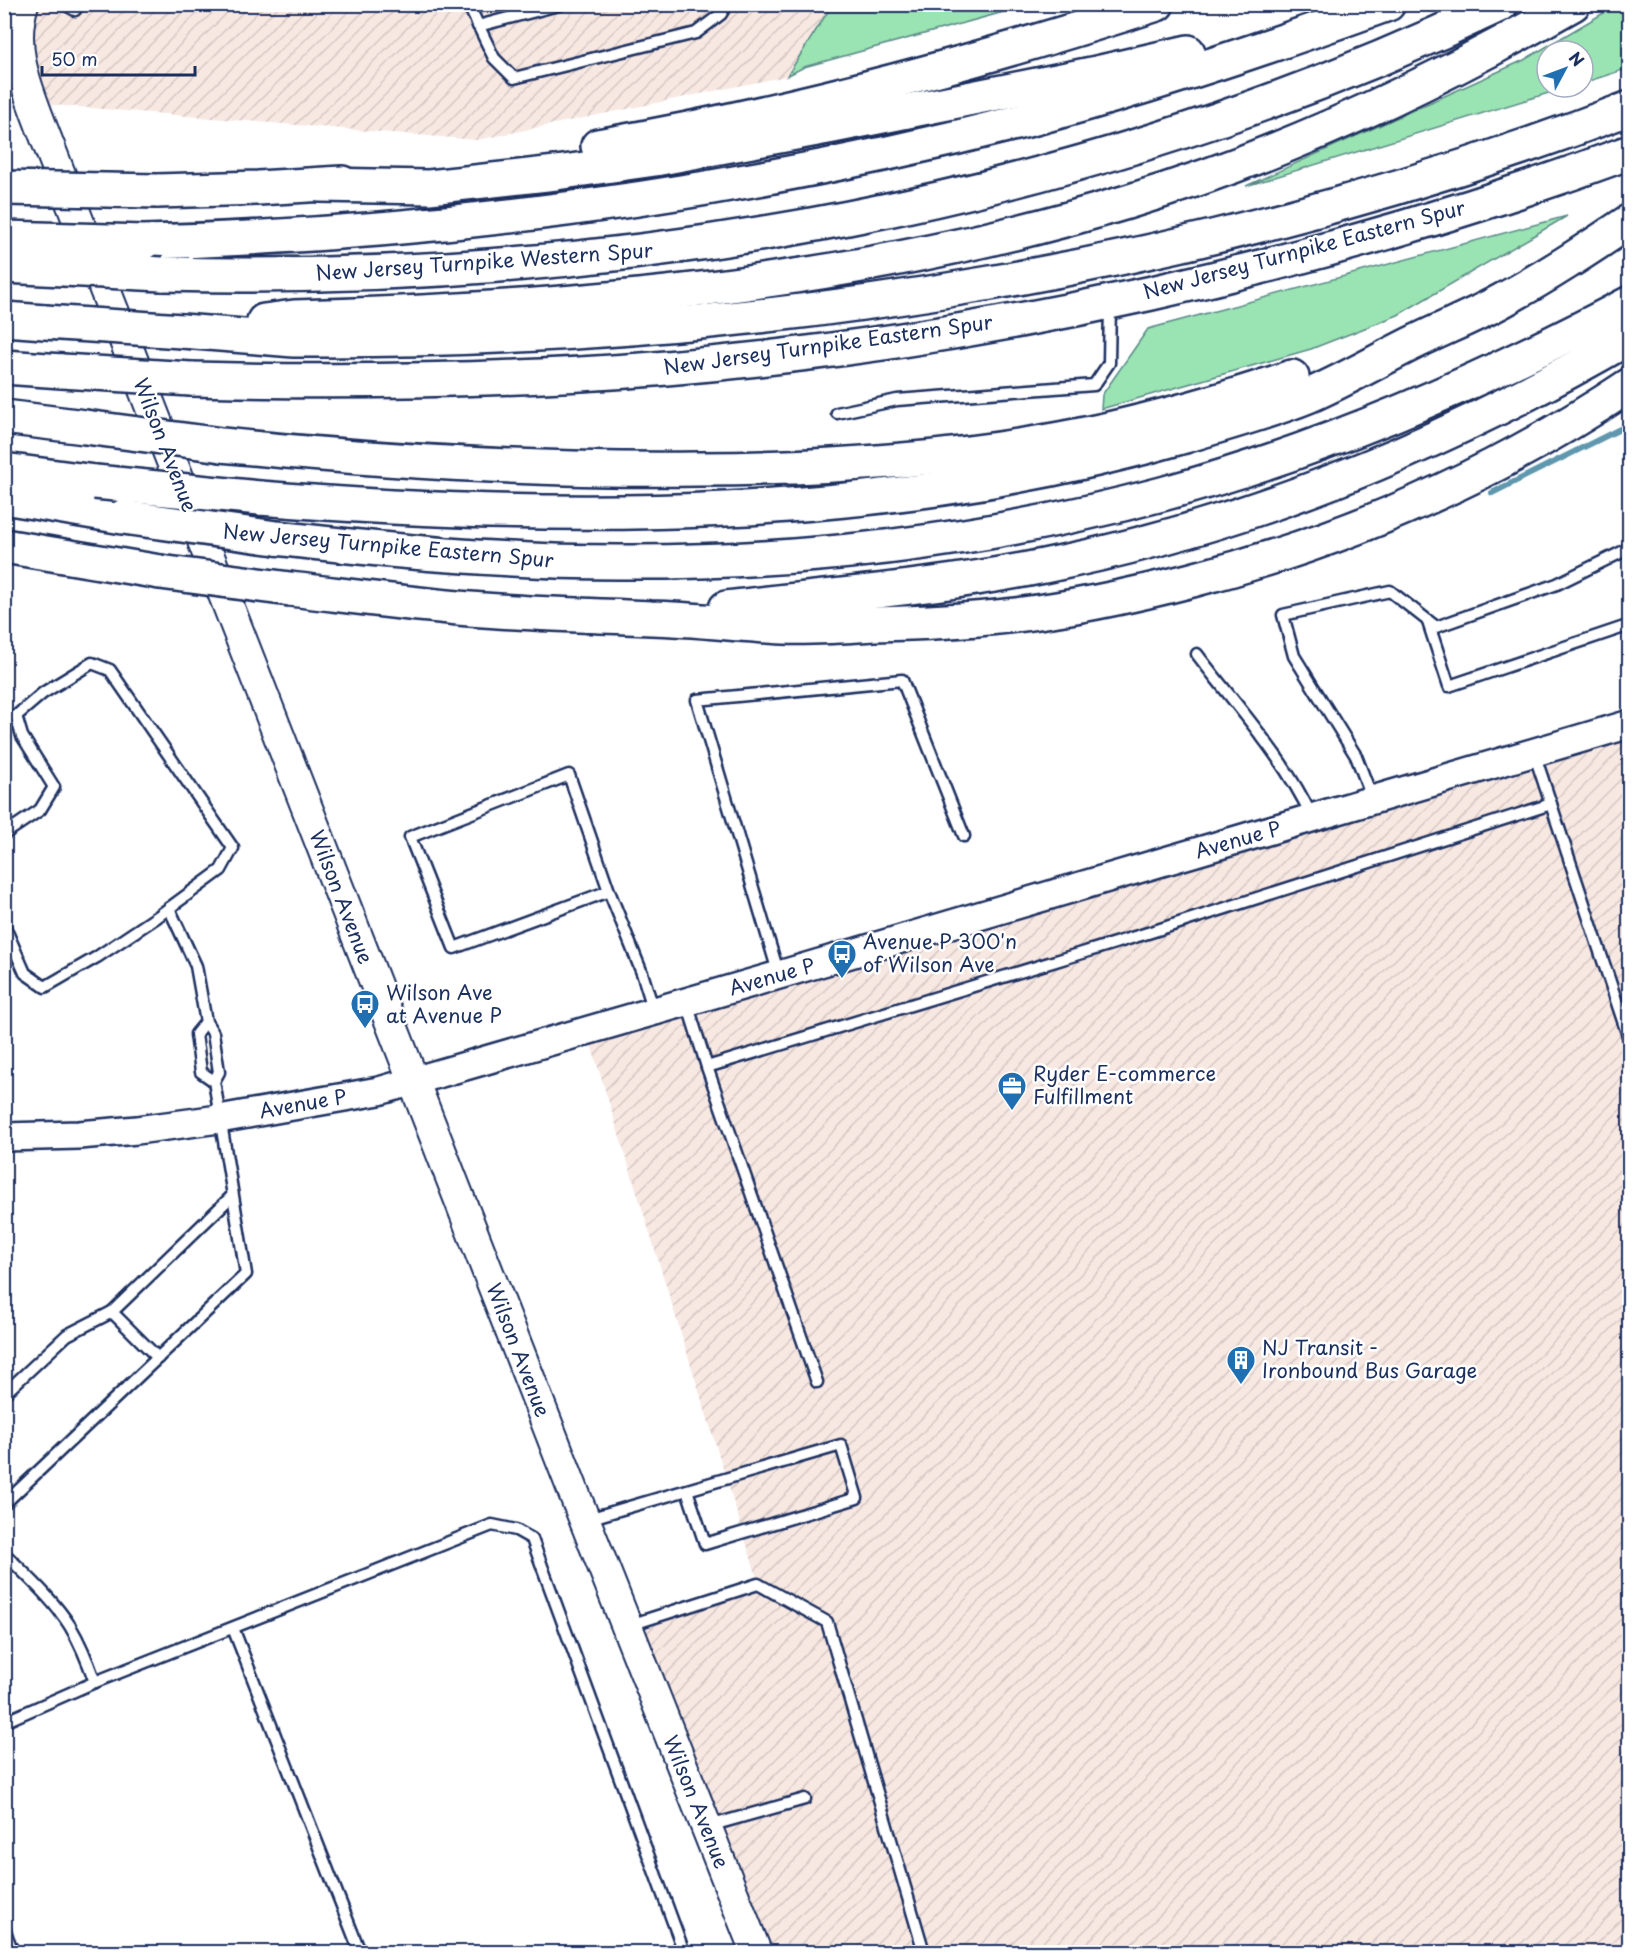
<svg xmlns="http://www.w3.org/2000/svg" width="1634" height="1957" viewBox="0 0 1634 1957" font-family="'Playpen Sans',sans-serif">
  <style>
    .industrial { fill: url(#industrial-furrows) }
    .grass { fill: #9ae3b2; stroke: #5a8988; stroke-width: 1.5 }
    .lines { fill: none; stroke-linecap: round; stroke-linejoin: round }
    .stream { stroke: #5e97ae; stroke-width: 6 }
    .service-casing { stroke: #1b2f5e; stroke-width: 15 }
    .tertiary-casing { stroke: #1b2f5e; stroke-width: 32 }
    .secondary-casing { stroke: #1b2f5e; stroke-width: 34 }
    .motorway-casing { stroke: #1b2f5e; stroke-width: 38 }
    .service { stroke: #fff; stroke-width: 10 }
    .tertiary { stroke: #fff; stroke-width: 27 }
    .secondary { stroke: #fff; stroke-width: 30 }
    .motorway { stroke: #fff; stroke-width: 33 }
    .motorway-bridge-casing { stroke: #1b2f5e; stroke-width: 38; stroke-linecap: butt }
    .motorway-bridge { stroke: #fff; stroke-width: 33 }
    .labels { text-anchor: middle; stroke-width: 5; stroke-linejoin: round; paint-order: stroke }
    .street-label { font-size: 20px; fill: #1b2f5e; stroke: #fff }
    .poi-label { font-size: 20px; fill: #1b2f5e; stroke: #fff; text-anchor: start }
  </style>
  <defs>
    <pattern id="industrial-furrows" width="10" height="10" patternUnits="userSpaceOnUse" patternTransform="scale(1.5)"><rect width="10" height="10" fill="#f8e8e2"/><path d="M-1 1l2-2M0 10L10 0M9 11l2-2" fill="none" stroke="#d4c7c4"/></pattern>
  </defs>
  <rect width="100%" height="100%" fill="#fff"/>
  <filter id="ink" filterUnits="userSpaceOnUse"><feTurbulence type="fractalNoise" baseFrequency=".0167" numOctaves="2"/><feDisplacementMap in="SourceGraphic" scale="12" xChannelSelector="R" yChannelSelector="G"/><feConvolveMatrix kernelMatrix="1 2 1 2 8 2 1 2 1" color-interpolation-filters="sRGB"/></filter>
  <g filter="url(#ink)">
    <g class="industrial">
      <path d="M 4,5 L 832,5 L 787,76 L 477,140 L 5,101 Z"/>
      <path d="M 1629,722 L 1629,1952 L 765,1952 L 630,1633 L 761,1590 L 587,1032 Z"/>
    </g>
    <g class="grass">
      <path d="M 832,5 L 832,4 L 1029,5 L 804,67 L 787,76 Z"/>
      <path d="M 1617,5 L 1629,5 L 1629,68 L 1583,83 L 1583,51 L 1547,51 L 1547,87 L 1568,87 L 1246,186 L 1524,60 Z"/>
      <path d="M 1567,216 L 1398,315 L 1311,349 L 1101,409 L 1102,395 L 1148,329 Z"/>
    </g>
    <g class="lines">
      <path class="stream" d="M 1492,493 L 1630,424"/>
      <g class="service-casing">
        <g id="service">
          <path d="M 64,4 L 75,10 L 79,4"/>
          <path d="M 468,4 L 494,58 L 514,78 L 696,33 L 721,14 L 727,4"/>
          <path d="M 478,26 L 562,4"/>
          <path d="M 837,413 L 897,400 L 1094,385 L 1109,363 L 1110,304"/>
          <path d="M 1428,622 L 1449,686 L 1630,625"/>
          <path d="M 1197,654 C 1237,707 1284,757 1312,817"/>
          <path d="M 1534,753 L 1630,1042"/>
          <path d="M 569,775 L 609,891 L 454,948 L 410,837 Z"/>
          <path d="M 1373,800 L 1356,756 L 1294,656 L 1283,615 L 1390,591 L 1436,627 L 1557,584 L 1630,548"/>
          <path d="M 4,834 L 40,810 L 54,787 L 22,736 L 16,716 L 43,693 L 92,663 L 110,670 L 233,848 L 221,870 L 157,917 L 97,957 L 45,987 L 25,973 L 4,925"/>
          <path d="M 609,891 L 642,973 L 654,1011"/>
          <path d="M 779,975 L 697,700 L 902,680 L 964,836"/>
          <path d="M 687,1003 L 707,1067 L 1151,932 L 1551,804"/>
          <path d="M 206,1022 L 196,1034 L 201,1072 L 214,1081"/>
          <path d="M 707,1067 L 817,1382"/>
          <path d="M 158,1358 L 112,1312 L 232,1196"/>
          <path d="M 4,1394 L 67,1335 L 112,1312"/>
          <path d="M 4,1504 L 246,1274 L 214,1081 L 219,1072 L 213,1033 L 206,1022 L 196,966 L 169,908"/>
          <path d="M 588,1519 L 841,1445 L 857,1498 L 705,1544 L 687,1490"/>
          <path d="M 4,1553 C 27,1576 53,1599 70,1626 C 81,1644 88,1662 95,1682"/>
          <path d="M 630,1625 L 758,1584 L 827,1622 L 924,1952"/>
          <path d="M 233,1628 L 360,1952"/>
          <path d="M 4,1722 L 95,1682 L 492,1525 L 516,1530 L 532,1539 L 684,1952"/>
          <path d="M 709,1826 L 805,1799"/>
          <path d="M 4,1929 L 13,1952"/>
        </g>
      </g>
      <g class="tertiary-casing">
        <path id="tertiary" d="M 4,1137 L 79,1135 L 137,1130 L 219,1119 L 379,1091 L 779,975 L 1630,724"/>
      </g>
      <g class="secondary-casing">
        <path id="secondary" d="M 23,4 C 9,48 27,88 42,128 L 576,1498 L 756,1952"/>
      </g>
      <g class="motorway-casing">
        <g id="motorway">
          <path d="M 598,146 C 787,113 974,63 1157,4"/>
          <path d="M 320,185 L 429,187 L 556,173 L 655,159 L 833,126 L 1092,74 L 1188,52"/>
          <path d="M 157,191 L 258,188 L 342,183"/>
          <path d="M 144,242 C 446,234 742,194 1035,118 C 1155,86 1272,46 1388,4"/>
          <path d="M 162,274 C 623,285 1083,204 1501,4"/>
          <path d="M 4,319 L 45,322"/>
          <path d="M 264,321 L 294,317 C 574,309 858,284 1127,202 C 1284,155 1431,85 1573,4"/>
          <path d="M 182,331 L 294,340 L 323,340 C 766,340 1214,267 1630,108"/>
          <path d="M 4,367 L 62,371"/>
          <path d="M 191,379 C 346,383 500,381 655,369 C 985,342 1319,267 1630,152"/>
          <path d="M 4,417 L 85,427"/>
          <path d="M 222,445 C 381,461 540,471 699,469 C 835,468 971,459 1104,430 C 1168,416 1230,398 1292,377"/>
          <path d="M 4,470 L 95,482"/>
          <path d="M 4,497 L 123,517"/>
          <path d="M 260,498 C 567,523 887,523 1185,436 C 1226,423 1269,412 1308,396 C 1343,381 1377,361 1411,344 C 1441,329 1472,317 1501,301 C 1546,277 1588,249 1630,221"/>
          <path d="M 276,538 C 390,551 504,562 619,562 C 801,563 986,541 1162,494 C 1325,450 1481,382 1630,303"/>
          <path d="M 4,546 L 160,572"/>
          <path d="M 290,589 C 350,596 410,604 470,609 C 531,614 591,615 651,618 C 696,619 740,625 784,627 C 814,628 844,626 874,624 C 919,623 963,621 1007,616 C 1069,609 1131,596 1192,580 C 1348,540 1495,475 1630,385"/>
          <path d="M 726,608 C 833,595 939,587 1044,566 C 1251,525 1448,443 1630,337"/>
        </g>
      </g>
      <use href="#service" class="service"/>
      <use href="#tertiary" class="tertiary"/>
      <use href="#secondary" class="secondary"/>
      <use href="#motorway" class="motorway"/>
      <g class="motorway-bridge-casing">
        <g id="motorway-bridge">
          <path d="M 4,188 L 157,191"/>
          <path d="M 4,238 L 144,242"/>
          <path d="M 4,266 L 162,274"/>
          <path d="M 45,322 L 182,331"/>
          <path d="M 62,371 L 191,379"/>
          <path d="M 85,427 L 222,445"/>
          <path d="M 95,482 L 260,498"/>
          <path d="M 123,517 L 276,538"/>
          <path d="M 160,572 L 290,589"/>
        </g>
      </g>
      <use href="#motorway-bridge" class="motorway-bridge"/>
    </g>
  </g>
  <defs>
    <g id="bus-pin" transform="scale(1.5)"><path d="M0 17L-7.5 6A9.5 9.5 0 1 1 7.5 6Z" fill="#1f6fb2" stroke="#fff"/><path d="M-5-6H5V4H4V6H2V4H-2V6H-4V4H-5ZM-3.5-4V0h7V-4ZM-3.5 1.2v1.5H-2V1.2ZM2 1.2v1.5H3.5V1.2Z" fill="#fff"/></g>
    <g id="office-pin" transform="scale(1.5)"><path d="M0 17L-7.5 6A9.5 9.5 0 1 1 7.5 6Z" fill="#1f6fb2" stroke="#fff"/><path d="M-6-3h4V-5.5h4V-3h4V5H-6ZM-1-4.5V-3h2v-1.5ZM-6 0V1H6V0Z" fill="#fff"/></g>
    <g id="building-pin" transform="scale(1.5)"><path d="M0 17L-7.5 6A9.5 9.5 0 1 1 7.5 6Z" fill="#1f6fb2" stroke="#fff"/><path d="M-4-6H4V6H1V3H-1V6H-4ZM-2.5-4.3h1.7v1.8h-1.7ZM.8-4.3h1.7v1.8H.8ZM-2.5-1h1.7V.8h-1.7ZM.8-1h1.7V.8H.8Z" fill="#fff"/></g>
  </defs>
  <g fill-rule="evenodd">
    <use href="#bus-pin" x="842" y="954"/>
    <use href="#bus-pin" x="365" y="1004"/>
    <use href="#office-pin" x="1012" y="1086"/>
    <use href="#building-pin" x="1241" y="1360"/>
  </g>
  <g class="labels">
    <g class="street-label">
      <text transform="translate(1304 250) rotate(-15)" y="7">New Jersey Turnpike Eastern Spur</text>
      <text transform="translate(484 262) rotate(-4)" y="7">New Jersey Turnpike Western Spur</text>
      <text transform="translate(828 345) rotate(-8)" y="7">New Jersey Turnpike Eastern Spur</text>
      <text transform="translate(165 445) rotate(69)" y="7">Wilson Avenue</text>
      <text transform="translate(388 546) rotate(5)" y="7">New Jersey Turnpike Eastern Spur</text>
      <text transform="translate(1238 840) rotate(-16)" y="7">Avenue P</text>
      <text transform="translate(341 897) rotate(69)" y="7">Wilson Avenue</text>
      <text transform="translate(772 977) rotate(-16)" y="7">Avenue P</text>
      <text transform="translate(303 1104) rotate(-10)" y="7">Avenue P</text>
      <text transform="translate(518 1350) rotate(69)" y="7">Wilson Avenue</text>
      <text transform="translate(696 1802) rotate(68)" y="7">Wilson Avenue</text>
    </g>
    <g class="poi-label">
      <text x="863" y="949">Avenue P 300'n<tspan x="863" dy="23">of Wilson Ave</tspan></text>
      <text x="386" y="1000">Wilson Ave<tspan x="386" dy="23">at Avenue P</tspan></text>
      <text x="1033" y="1081">Ryder E-commerce<tspan x="1033" dy="23">Fulfillment</tspan></text>
      <text x="1262" y="1355">NJ Transit -<tspan x="1262" dy="23">Ironbound Bus Garage</tspan></text>
    </g>
  </g>
  <rect width="1634" height="1957" fill="none" stroke="#fff" stroke-width="24"/>
  <rect x="12" y="12" width="1610" height="1933" fill="none" stroke="#1b2f5e" stroke-width="2" filter="url(#ink)"/>
  <g transform="translate(1565 69) rotate(49)"><circle r="28" fill="#ffffff" stroke="#a4acbf" stroke-width="1.5"/>
  <path d="M0-4.5L10 22L0 15L-10 22Z" fill="#1f6fb2"/>
  <text y="-9" font-size="16" font-weight="bold" text-anchor="middle" fill="#1b2f5e">N</text>
  </g>
  <path d="M42 66v9h153v-9" fill="none" stroke="#1b2f5e" stroke-width="3"/>
  <text x="51" y="66" font-size="18" fill="#1b2f5e" stroke="#ffffff" stroke-width="4.5" paint-order="stroke">50 m</text>
</svg>
